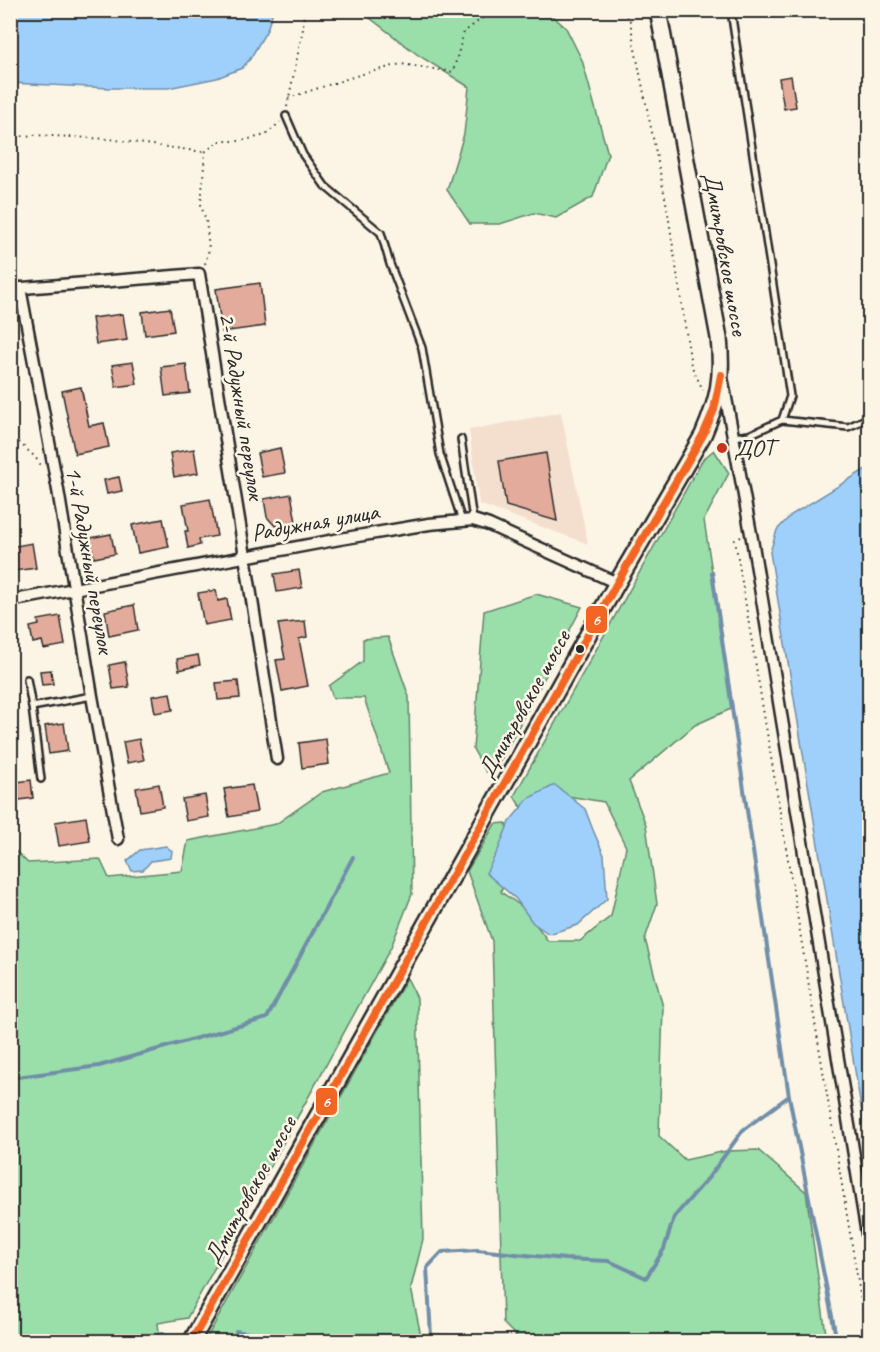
<svg xmlns="http://www.w3.org/2000/svg" width="880" height="1352" viewBox="0 0 880 1352" font-family="Caveat,sans-serif">
  <style>
    .built { fill: #f4dfcf }
    .green { fill: #9adeaa; stroke: #62846a; stroke-width: 1.5 }
    .water { fill: #9fd0fc; stroke: #718ea8; stroke-width: 1.5 }
    .lines { fill: none; stroke-linecap: round; stroke-linejoin: round }
    .stream { stroke: #718ea8; stroke-width: 4 }
    .building { fill: #e3ab9b; stroke: #2b2b2b; stroke-width: 1.5 }
    .lane-casing { stroke: #2b2b2b; stroke-width: 10 }
    .street-casing { stroke: #2b2b2b; stroke-width: 15 }
    .secondary-casing { stroke: #2b2b2b; stroke-width: 20 }
    .path { stroke: #2b2b2b; stroke-width: 2; stroke-dasharray: 1.5 4.5; stroke-linecap: butt }
    .lane { stroke: #fcf5e5; stroke-width: 5 }
    .street { stroke: #fcf5e5; stroke-width: 10 }
    .secondary { stroke: #fcf5e5; stroke-width: 15 }
    .bus-1-casing { stroke: #fcf5e5; stroke-width: 12 }
    .bus-1 { stroke: #f26522; stroke-width: 8 }
    .poi-dot { fill: #c8321e; stroke: #fcf5e5; stroke-width: 2 }
    .bus-dot { fill: #2b2b2b; stroke: #fcf5e5; stroke-width: 2 }
    .labels { text-anchor: middle; stroke-width: 5; stroke-linejoin: round; paint-order: stroke }
    .street-label { font-size: 24px; fill: #2b2b2b; stroke: #fcf5e5 }
    .poi-label { font-size: 24px; fill: #2b2b2b; stroke: #fcf5e5; text-anchor: start }
    .line-badge { stroke: #fcf5e5; stroke-width: 2 }
    .badge-label { font-size: 16px; text-anchor: middle; font-weight: bold; fill: #fff }
  </style>
  <rect width="100%" height="100%" fill="#fcf5e5"/>
  <filter id="ink" filterUnits="userSpaceOnUse"><feTurbulence type="fractalNoise" baseFrequency=".0167" numOctaves="2"/><feDisplacementMap in="SourceGraphic" scale="12" xChannelSelector="R" yChannelSelector="G"/><feConvolveMatrix kernelMatrix="1 2 1 2 8 2 1 2 1" color-interpolation-filters="sRGB"/></filter>
  <g filter="url(#ink)">
    <path class="built" d="M 561,412 L 588,544 L 479,504 L 469,430 Z"/>
    <g class="green">
      <path d="M 368,11 L 547,11 L 566,28 L 582,60 L 608,154 L 593,197 L 556,218 L 534,213 L 500,224 L 470,224 L 447,190 L 464,134 L 469,87 L 418,55 L 370,18 Z"/>
      <path d="M 714,450 L 729,473 L 704,520 L 733,708 L 695,725 L 629,781 L 646,825 L 657,904 L 645,939 L 663,1007 L 659,1136 L 685,1160 L 726,1151 L 758,1150 L 806,1192 L 827,1341 L 517,1341 L 517,1337 L 503,1323 L 492,941 L 467,871 L 495,824 L 506,823 L 511,851 L 501,892 L 524,908 L 548,941 L 580,941 L 611,916 L 626,847 L 604,802 L 543,792 L 523,811 L 514,796 L 703,459 Z"/>
      <path d="M 536,594 L 582,607 L 497,767 L 486,772 L 473,749 L 484,611 Z"/>
      <path d="M 388,637 L 409,697 L 412,894 L 391,947 L 187,1318 L 158,1323 L 160,1341 L 11,1341 L 10,846 L 28,863 L 100,859 L 109,878 L 182,871 L 188,841 L 276,824 L 322,792 L 389,773 L 364,698 L 333,698 L 329,686 L 363,661 L 363,639 Z"/>
      <path d="M 407,978 L 417,998 L 423,1239 L 411,1288 L 422,1341 L 205,1341 Z"/>
    </g>
    <g class="water">
      <path d="M 11,10 L 273,10 L 273,11 L 267,30 L 250,59 L 242,68 L 217,78 L 168,88 L 110,88 L 11,83 Z"/>
      <path d="M 869,467 L 869,1156 L 770,552 L 777,530 L 791,515 Z"/>
      <path d="M 555,785 L 585,809 L 593,830 L 604,855 L 607,899 L 578,925 L 549,934 L 533,923 L 516,899 L 486,873 L 499,848 L 509,822 L 529,798 Z"/>
      <path d="M 166,846 L 172,851 L 171,858 L 151,861 L 143,870 L 132,871 L 127,861 L 140,850 Z"/>
    </g>
    <g class="lines">
      <g class="stream">
        <path d="M 712,572 L 789,1096 L 837,1342"/>
        <path d="M 10,1078 L 99,1066 L 267,1018 L 353,857"/>
        <path d="M 236,1331 L 281,1339 L 342,1335 L 421,1335 L 510,1338 L 541,1342"/>
        <path d="M 431,1336 L 427,1268 L 442,1252 L 477,1250 L 565,1259 L 609,1261 L 646,1278 L 664,1249 L 674,1217 L 709,1177 L 743,1130 L 789,1096"/>
        <path d="M 122,1342 L 163,1334"/>
      </g>
    </g>
    <g class="building">
      <path d="M 791,76 L 796,107 L 784,109 L 779,78 Z"/>
      <path d="M 260,283 L 265,326 L 222,332 L 216,289 Z"/>
      <path d="M 170,308 L 174,331 L 145,335 L 142,312 Z"/>
      <path d="M 123,314 L 127,340 L 96,344 L 92,318 Z"/>
      <path d="M 133,362 L 137,384 L 116,387 L 112,365 Z"/>
      <path d="M 186,364 L 190,393 L 165,396 L 161,367 Z"/>
      <path d="M 81,387 L 89,426 L 104,423 L 109,447 L 75,454 L 62,391 Z"/>
      <path d="M 280,448 L 285,473 L 262,477 L 257,453 Z"/>
      <path d="M 194,449 L 198,473 L 174,477 L 170,453 Z"/>
      <path d="M 546,453 L 557,521 L 506,506 L 499,461 Z"/>
      <path d="M 119,477 L 122,491 L 107,494 L 104,480 Z"/>
      <path d="M 291,494 L 296,522 L 275,526 L 267,517 L 264,499 Z"/>
      <path d="M 210,499 L 217,536 L 199,539 L 200,545 L 188,548 L 185,531 L 188,531 L 183,504 Z"/>
      <path d="M 163,519 L 169,547 L 138,553 L 132,525 Z"/>
      <path d="M 111,534 L 115,554 L 94,558 L 90,538 Z"/>
      <path d="M 32,543 L 36,568 L 14,571 L 10,547 Z"/>
      <path d="M 299,570 L 302,588 L 277,592 L 274,574 Z"/>
      <path d="M 216,590 L 218,601 L 227,599 L 231,620 L 204,625 L 198,593 Z"/>
      <path d="M 134,605 L 138,630 L 109,636 L 105,611 Z"/>
      <path d="M 60,616 L 65,645 L 44,649 L 42,641 L 33,643 L 30,627 L 39,625 L 38,620 Z"/>
      <path d="M 305,621 L 307,637 L 299,639 L 308,686 L 282,691 L 276,660 L 285,659 L 278,624 Z"/>
      <path d="M 198,655 L 200,665 L 179,670 L 177,659 Z"/>
      <path d="M 125,662 L 129,687 L 113,689 L 109,665 Z"/>
      <path d="M 51,670 L 53,684 L 42,685 L 40,671 Z"/>
      <path d="M 238,681 L 240,698 L 218,700 L 216,683 Z"/>
      <path d="M 170,693 L 173,710 L 155,713 L 152,696 Z"/>
      <path d="M 64,723 L 68,751 L 49,754 L 45,726 Z"/>
      <path d="M 139,739 L 144,760 L 127,763 L 123,742 Z"/>
      <path d="M 326,739 L 329,764 L 302,768 L 299,743 Z"/>
      <path d="M 31,780 L 33,798 L 13,801 L 10,783 Z"/>
      <path d="M 159,784 L 163,807 L 140,811 L 136,788 Z"/>
      <path d="M 252,785 L 257,812 L 229,817 L 224,789 Z"/>
      <path d="M 205,795 L 209,817 L 186,821 L 182,799 Z"/>
      <path d="M 86,817 L 90,841 L 59,846 L 55,822 Z"/>
    </g>
    <g class="lines">
      <g class="lane-casing">
        <g id="lane">
          <path d="M 731,11 L 790,396 L 782,420 L 749,435 L 733,437"/>
          <path d="M 286,116 L 303,155 L 325,186 L 381,233 L 390,264 L 422,348 L 440,454 L 462,521"/>
          <path d="M 782,420 L 848,427 L 870,417"/>
          <path d="M 461,439 L 473,520"/>
          <path d="M 27,679 L 32,707 L 41,779"/>
          <path d="M 32,707 L 92,696"/>
        </g>
      </g>
      <g class="street-casing">
        <g id="street">
          <path d="M 20,288 L 58,490 L 92,696 L 118,839"/>
          <path d="M 10,289 L 199,274 L 245,556 L 277,759"/>
          <path d="M 723,382 L 752,539 L 870,1252"/>
          <path d="M 10,601 L 340,539 L 429,524 L 473,520 L 489,525 L 617,583"/>
        </g>
      </g>
      <g class="secondary-casing">
        <path id="secondary" d="M 191,1342 L 617,583 L 703,435 C 719,398 723,378 719,338 L 658,10"/>
      </g>
      <g class="path">
        <path d="M 623,10 L 630,21 L 635,49 L 667,207 L 691,365 L 703,390"/>
        <path d="M 288,98 L 359,75 L 401,64 L 453,72 L 464,32 L 493,10"/>
        <path d="M 287,107 L 303,29 L 304,10"/>
        <path d="M 10,138 L 34,135 L 109,139 L 204,152"/>
        <path d="M 205,264 L 209,249 L 206,220 L 201,206 L 205,152 L 219,141 L 240,141 L 266,135 L 280,122"/>
        <path d="M 10,434 L 35,457 L 43,468"/>
        <path d="M 741,537 L 735,540 L 868,1342"/>
      </g>
      <use href="#lane" class="lane"/>
      <use href="#street" class="street"/>
      <use href="#secondary" class="secondary"/>
      <g class="bus-1-casing">
        <path id="bus-1" d="M 191,1342 L 617,583 L 703,435 L 714,410 L 721,375"/>
      </g>
      <use href="#bus-1" class="bus-1"/>
    </g>
  </g>
  <circle class="poi-dot" cx="722" cy="448" r="6"/>
  <circle class="bus-dot" cx="580" cy="649" r="5"/>
  <g class="labels">
    <g class="street-label">
      <text transform="translate(726 254) rotate(80)" y="8">Дмитровское шоссе</text>
      <text transform="translate(242 406) rotate(81)" y="8">2-й Радужный переулок</text>
      <text transform="translate(315 522) rotate(-10)" y="8">Радужная улица</text>
      <text transform="translate(90 560) rotate(80)" y="8">1-й Радужный переулок</text>
      <text transform="translate(524 704) rotate(-61)" y="8">Дмитровское шоссе</text>
      <text transform="translate(250 1190) rotate(-61)" y="8">Дмитровское шоссе</text>
    </g>
    <g class="poi-label">
      <text x="734" y="456">ДОТ</text>
    </g>
  </g>
  <g class="line-badge">
    <rect x="585" y="605" width="23" height="29" rx="6" fill="#f26522"/>
    <rect x="315" y="1087" width="23" height="29" rx="6" fill="#f26522"/>
  </g>
  <g class="badge-label">
    <text x="596" y="625">6</text>
    <text x="326" y="1107">6</text>
  </g>
  <rect width="880" height="1352" fill="none" stroke="#fcf5e5" stroke-width="36"/>
  <rect x="18" y="18" width="844" height="1316" fill="none" stroke="#2b2b2b" stroke-width="2" filter="url(#ink)"/>
</svg>
